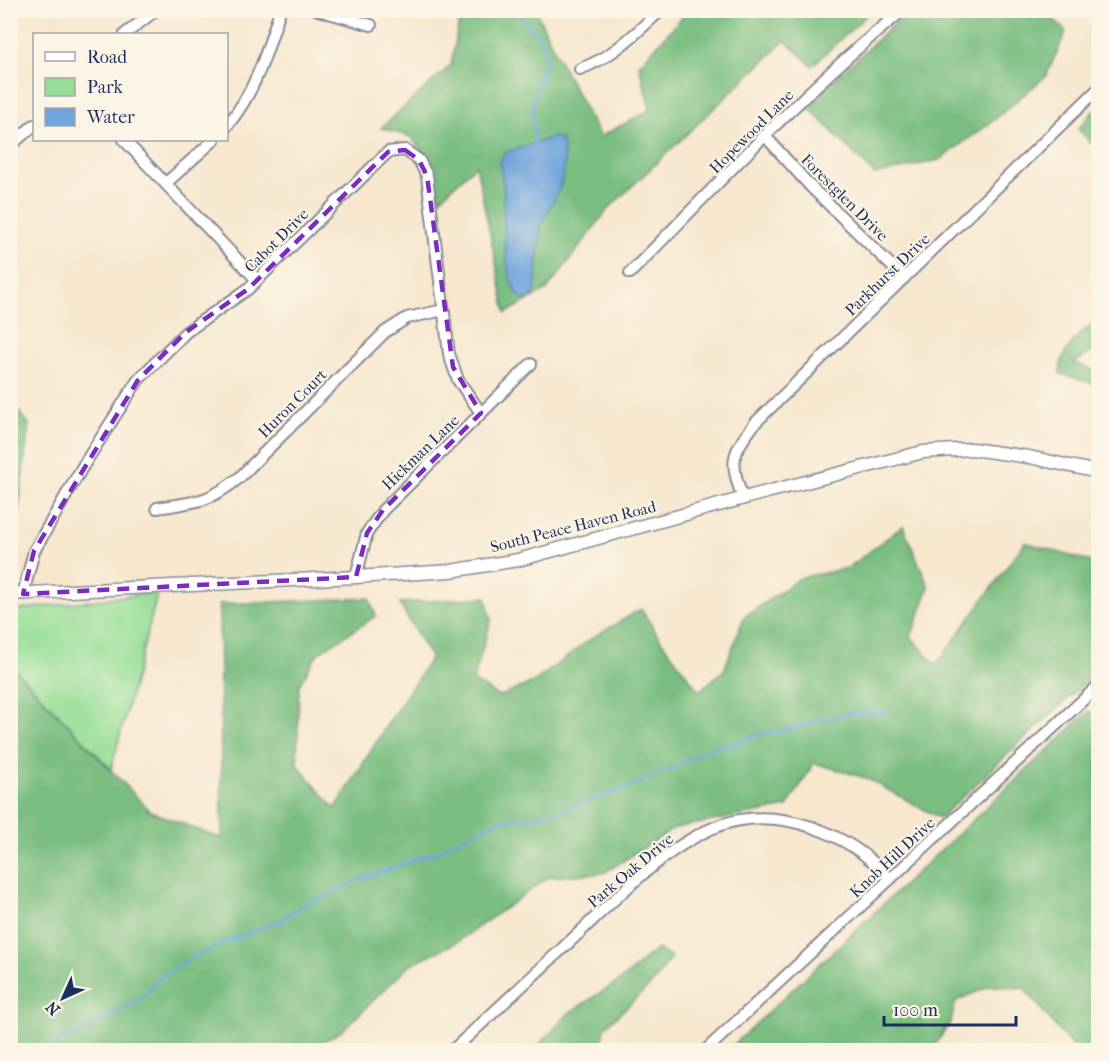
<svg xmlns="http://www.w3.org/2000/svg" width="1109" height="1061" viewBox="0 0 1109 1061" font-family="'IM FELL French Canon',serif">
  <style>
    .green { fill: #98de98; stroke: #5a867b; stroke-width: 1.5 }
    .forest { fill: #7abd80; stroke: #4a766f; stroke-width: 1.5 }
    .water { fill: #70a4dc; stroke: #466a9d; stroke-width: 1.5 }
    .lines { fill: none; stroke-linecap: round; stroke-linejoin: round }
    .stream { stroke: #70a4dc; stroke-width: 3 }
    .minor-casing { stroke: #898b96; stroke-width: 14 }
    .major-casing { stroke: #898b96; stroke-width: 15 }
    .minor { stroke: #fff; stroke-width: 10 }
    .major { stroke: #fff; stroke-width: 12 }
    .marked { fill: none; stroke: #7b2cbf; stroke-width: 4.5; stroke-dasharray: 12 8; stroke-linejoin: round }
    .labels { text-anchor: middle; stroke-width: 4.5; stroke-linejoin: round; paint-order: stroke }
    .street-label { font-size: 16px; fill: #1b2f5e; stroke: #fcf5e5 }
  </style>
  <rect width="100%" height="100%" fill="#fcf5e5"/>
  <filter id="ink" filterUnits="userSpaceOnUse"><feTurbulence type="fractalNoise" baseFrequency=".0167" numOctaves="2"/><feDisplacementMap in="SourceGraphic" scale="12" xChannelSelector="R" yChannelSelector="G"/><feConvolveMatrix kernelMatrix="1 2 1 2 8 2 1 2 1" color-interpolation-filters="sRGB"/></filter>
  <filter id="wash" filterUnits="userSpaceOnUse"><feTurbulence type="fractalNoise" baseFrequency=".008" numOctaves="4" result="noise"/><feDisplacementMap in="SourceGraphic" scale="24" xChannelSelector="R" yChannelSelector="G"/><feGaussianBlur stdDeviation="1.35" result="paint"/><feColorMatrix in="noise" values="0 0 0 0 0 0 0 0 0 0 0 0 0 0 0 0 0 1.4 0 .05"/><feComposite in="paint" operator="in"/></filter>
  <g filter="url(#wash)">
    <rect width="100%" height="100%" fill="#f7e7cf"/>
    <path class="green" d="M 158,592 L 111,769 L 11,665 L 11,611 Z"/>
    <g class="forest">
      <path d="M 461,11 L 536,11 L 559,60 L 600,137 L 650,110 L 639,65 L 688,11 L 871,11 L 812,66 L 785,41 L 608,209 L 547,290 L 506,313 L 476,165 L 440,199 L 432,164 L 411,137 L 381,128 L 451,65 Z"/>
      <path d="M 908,11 L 1045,11 L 1066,32 L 1046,76 L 989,124 L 939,160 L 875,175 L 809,108 L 824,89 Z"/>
      <path d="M 1094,110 L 1098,116 L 1098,150 L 1078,129 Z"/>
      <path d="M 1098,321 L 1098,348 L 1074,363 L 1098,372 L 1098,385 L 1060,374 C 1059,352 1080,331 1098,321 Z"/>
      <path d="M 11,402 L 29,424 L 11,573 Z"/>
      <path d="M 903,526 L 929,587 L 911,637 L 936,665 L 1025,542 L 1098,564 L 1098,670 L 940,818 L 866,778 L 814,763 L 787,807 L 675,828 L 604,873 L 549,877 L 457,942 L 411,964 L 342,1031 L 308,1050 L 11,1050 L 10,665 L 150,811 L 222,839 L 219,604 L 369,598 L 376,616 L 318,653 L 299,685 L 297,764 L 335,809 L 386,726 L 431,658 L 399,603 L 486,597 L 491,620 L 473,681 L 500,697 L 535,681 L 592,638 L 641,609 L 662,642 L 699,691 L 724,670 L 744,617 L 800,578 L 848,568 Z"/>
      <path d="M 1089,711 L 1098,719 L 1098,1050 L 1075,1050 L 1024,988 L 990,986 L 956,1001 L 951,1021 L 932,1050 L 728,1050 Z"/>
      <path d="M 657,949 L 671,957 L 656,980 L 605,1027 L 601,1050 L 534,1050 L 570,1012 L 621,980 Z"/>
    </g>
    <path class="water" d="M 553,137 L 561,139 C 567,160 565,179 555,198 C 550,207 545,214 542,223 C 537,247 539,271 534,294 L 532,298 C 501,311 504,211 504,195 C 503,184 502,173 500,162 L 505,153 Z"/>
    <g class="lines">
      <g class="stream">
        <path d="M 516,10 L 543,42 L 545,60 L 533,106 L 534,147"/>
        <path d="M 10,1049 L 26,1050"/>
        <path d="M 42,1050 L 96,1024 L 144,997 L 157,980 L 185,961 L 226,942 L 282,920 L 292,912 L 361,879 L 439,851 L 462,838 L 499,820 L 525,818 L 572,808 L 594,798 L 598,799 L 648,779 L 713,748 L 736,743 L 759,734 L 783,731 L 818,720 L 848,714 L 886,712"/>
      </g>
    </g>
  </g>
  <g filter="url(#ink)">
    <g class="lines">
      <g class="minor-casing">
        <g id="minor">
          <path d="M 318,10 L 371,25"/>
          <path d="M 1095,26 L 1098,30"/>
          <path d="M 125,34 L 156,10"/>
          <path d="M 580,69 C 613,57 636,33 661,10"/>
          <path d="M 226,127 C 255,93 267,52 280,10"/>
          <path d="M 765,136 L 811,187 L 904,278"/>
          <path d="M 124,140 L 257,280"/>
          <path d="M 10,146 L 34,125"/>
          <path d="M 166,183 L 214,140"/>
          <path d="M 630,273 C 717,185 801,93 897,15"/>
          <path d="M 743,499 C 729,459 731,455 756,422 L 1098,89"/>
          <path d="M 157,508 C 195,502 208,503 239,478 L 385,332 L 407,318 L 444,310"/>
          <path d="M 356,577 L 367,533 L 383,510 L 531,364"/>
          <path d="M 23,594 L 34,551 L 83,466 L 138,380 L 186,332 L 248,289 L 388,152 L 405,150 L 419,160 L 427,176 L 449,354 L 458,380 L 481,413"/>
          <path d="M 453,1050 C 495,1011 537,972 579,933 C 620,894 683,829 740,820 C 764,816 790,820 812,827 C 844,838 868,854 890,879"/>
          <path d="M 706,1050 L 1098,686"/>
        </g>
      </g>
      <g class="major-casing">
        <path id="major" d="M 10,594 L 356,577 L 451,571 L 518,560 L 759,494 L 923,452 L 972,449 L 1029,457 L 1098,472"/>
      </g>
      <use href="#minor" class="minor"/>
      <use href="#major" class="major"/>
    </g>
  </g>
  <path class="marked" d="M 405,150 L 419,160 L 427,176 L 453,367 L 481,413 L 383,510 L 367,533 L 356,577 L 23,594 L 34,551 L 138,380 L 186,332 L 248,289 L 388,152 Z"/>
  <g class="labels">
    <g class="street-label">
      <text transform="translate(751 131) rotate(-45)" y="6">Hopewood Lane</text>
      <text transform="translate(845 197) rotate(45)" y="6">Forestglen Drive</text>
      <text transform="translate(276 240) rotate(-45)" y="6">Cabot Drive</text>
      <text transform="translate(887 274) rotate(-44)" y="6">Parkhurst Drive</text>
      <text transform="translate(292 403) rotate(-45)" y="6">Huron Court</text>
      <text transform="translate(420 452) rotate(-44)" y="6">Hickman Lane</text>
      <text transform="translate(573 526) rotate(-14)" y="6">South Peace Haven Road</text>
      <text transform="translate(892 857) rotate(-43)" y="6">Knob Hill Drive</text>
      <text transform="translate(630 870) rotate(-40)" y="6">Park Oak Drive</text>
    </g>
  </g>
  <rect width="1109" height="1061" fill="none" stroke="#fcf5e5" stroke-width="36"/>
  <rect x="33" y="33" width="195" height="108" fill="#fcf5e5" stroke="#a2a6af" stroke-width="1.5"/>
  <rect x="45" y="52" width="30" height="9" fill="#ffffff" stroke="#a2a6af" stroke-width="1.5"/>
  <text x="87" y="63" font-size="18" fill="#1b2f5e">Road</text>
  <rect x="45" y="78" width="30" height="18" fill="#98de98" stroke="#a2a6af" stroke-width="1.5"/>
  <text x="87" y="93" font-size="18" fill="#1b2f5e">Park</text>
  <rect x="45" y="108" width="30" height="18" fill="#70a4dc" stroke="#a2a6af" stroke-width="1.5"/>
  <text x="87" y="123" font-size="18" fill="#1b2f5e">Water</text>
  <g transform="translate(63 998) rotate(225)" stroke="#fcf5e5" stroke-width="4.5" paint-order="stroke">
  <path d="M0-4.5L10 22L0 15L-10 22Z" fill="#1b2f5e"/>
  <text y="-9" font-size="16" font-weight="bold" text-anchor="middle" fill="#1b2f5e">N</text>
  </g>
  <path d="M884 1016v9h132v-9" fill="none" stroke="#1b2f5e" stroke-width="3"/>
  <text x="893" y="1016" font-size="18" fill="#1b2f5e" stroke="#fcf5e5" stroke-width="4.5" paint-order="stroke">100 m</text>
</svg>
